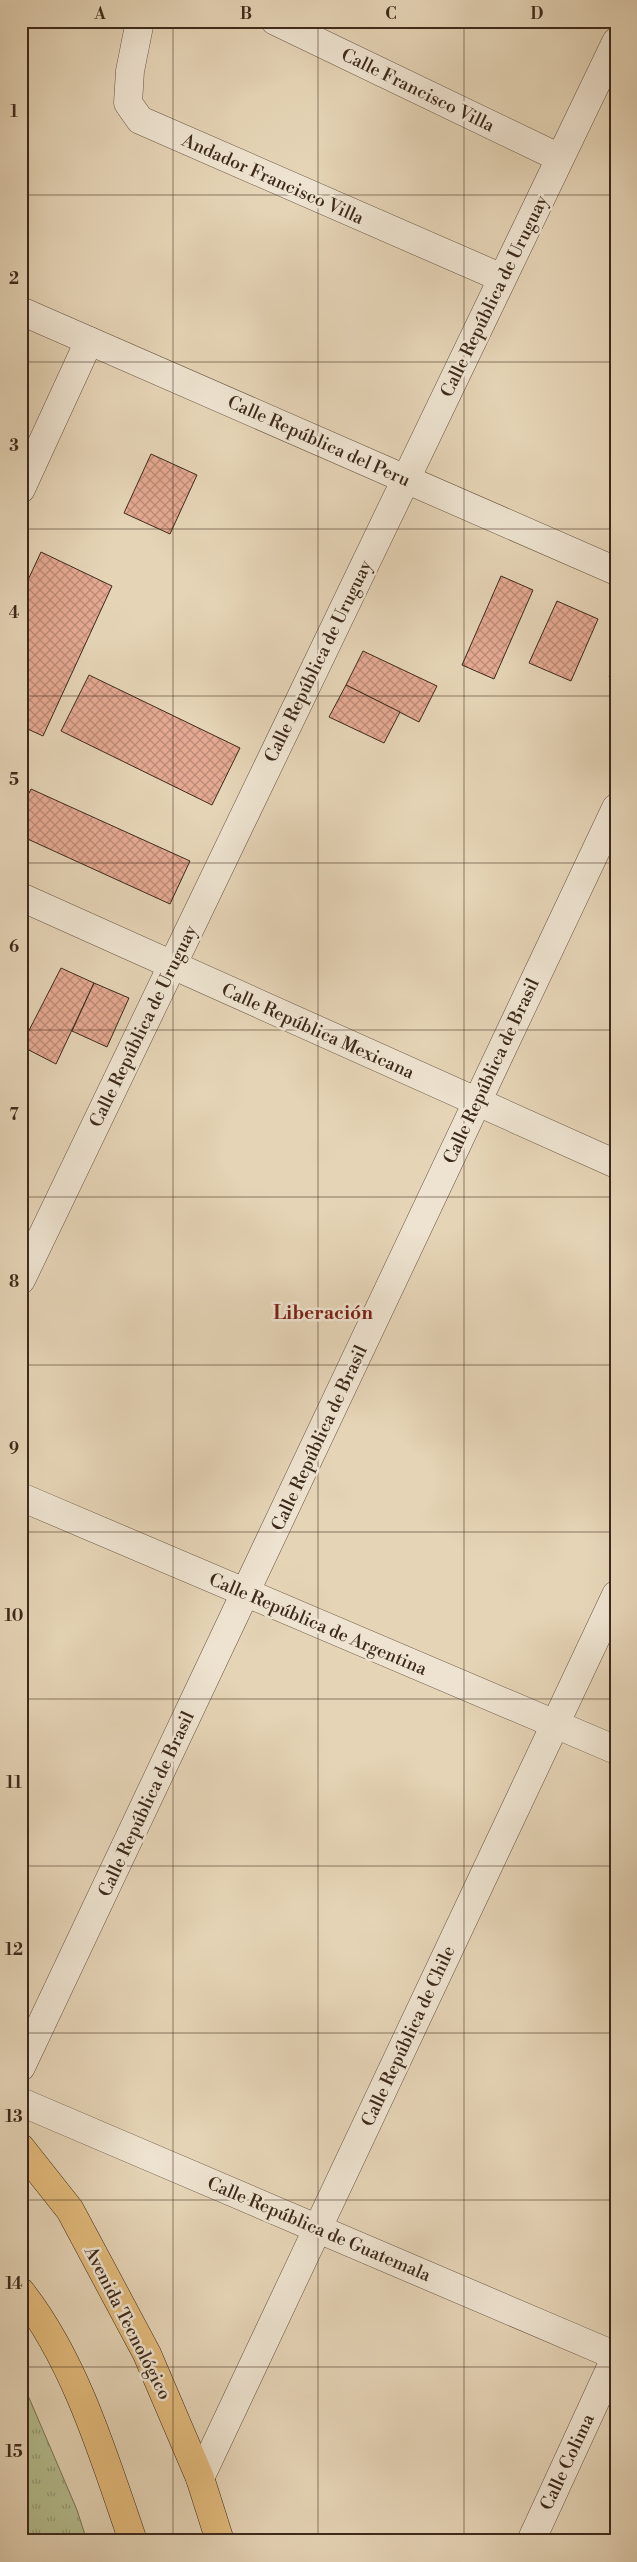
<svg xmlns="http://www.w3.org/2000/svg" width="637" height="2562" viewBox="0 0 637 2562" font-family="'Libre Bodoni',serif">
  <style>
    .park { fill: url(#park-tufts); stroke: #797455 }
    .building { fill: url(#building-cross-hatch); stroke: #3e2a1b }
    .lines { fill: none; stroke-linecap: round; stroke-linejoin: round }
    .minor-casing { stroke: #685442; stroke-width: 29 }
    .primary-casing { stroke: #3e2a1b; stroke-width: 29 }
    .minor { stroke: #eee3d0; stroke-width: 28 }
    .primary { stroke: #e2ba7b; stroke-width: 28 }
    .grid { fill: none; stroke: #3e2a1b; stroke-width: 1; stroke-opacity: 0.55 }
    .labels { text-anchor: middle; stroke-width: 5; stroke-linejoin: round; paint-order: stroke }
    .street-label { font-size: 18px; fill: #3e2a1b; stroke: #eee3d0 }
    .neighbourhood-label { font-size: 19px; font-weight: bold; fill: #7a1f14; stroke: #eee3d0 }
    .neatline { fill: none; stroke: #3e2a1b; stroke-width: 2 }
    .grid-label { font-size: 16px; text-anchor: middle; font-weight: bold; fill: #3e2a1b }
  </style>
  <defs>
    <pattern id="park-tufts" width="24" height="20" patternUnits="userSpaceOnUse" patternTransform="scale(1.25)"><rect width="24" height="20" fill="#b4bd8f"/><path d="M3 7l-1-3M5 7V3M7 7l1-3M15 17l-1-3M17 17v-4M19 17l1-3" fill="none" stroke="#949a74"/></pattern>
    <pattern id="building-cross-hatch" width="8" height="8" patternUnits="userSpaceOnUse" patternTransform="scale(1.25)"><rect width="8" height="8" fill="#e5a992"/><path d="M0 0l8 8M0 8l8-8" fill="none" stroke="#bb8a76"/></pattern>
  </defs>
  <rect width="100%" height="100%" fill="#e5d4b6"/>
  <filter id="stains"><feTurbulence type="fractalNoise" baseFrequency=".004" numOctaves="4"/><feColorMatrix values="0 0 0 0 .2 0 0 0 0 .09 0 0 0 0 .02 0 0 0 .5 -.17"/></filter>
  <radialGradient id="worn" r=".72"><stop offset=".6" stop-color="#630" stop-opacity="0"/><stop offset="1" stop-color="#630" stop-opacity=".3"/></radialGradient>
  <path class="park" d="M 21,2379 L 77,2510 L 87,2541 L 21,2541 Z"/>
  <g class="building">
    <path d="M 151,454 L 197,475 L 170,534 L 124,513 Z"/>
    <path d="M 41,552 L 112,586 L 43,736 L 21,726 L 21,595 Z"/>
    <path d="M 501,576 L 533,590 L 494,679 L 462,665 Z"/>
    <path d="M 557,601 L 598,619 L 571,681 L 529,663 Z"/>
    <path d="M 363,651 L 437,686 L 419,722 L 346,685 Z"/>
    <path d="M 616,664 L 616,680 L 609,677 Z"/>
    <path d="M 89,675 L 240,748 L 212,805 L 61,731 Z"/>
    <path d="M 346,685 L 400,712 L 384,743 L 329,717 Z"/>
    <path d="M 31,789 L 190,861 L 170,904 L 21,836 L 21,809 Z"/>
    <path d="M 61,968 L 94,983 L 56,1064 L 21,1046 Z"/>
    <path d="M 94,983 L 129,998 L 107,1047 L 72,1031 Z"/>
  </g>
  <g class="lines">
    <g class="minor-casing">
      <g id="minor">
        <path d="M 140,21 L 130,71 L 128,103 L 140,120 L 502,278"/>
        <path d="M 275,21 L 560,158"/>
        <path d="M 21,311 L 616,571"/>
        <path d="M 21,489 L 89,341"/>
        <path d="M 21,897 L 616,1164"/>
        <path d="M 21,1280 L 616,42"/>
        <path d="M 21,1497 L 616,1750"/>
        <path d="M 21,2067 L 616,808"/>
        <path d="M 21,2102 L 616,2356"/>
        <path d="M 200,2478 L 616,1595"/>
        <path d="M 531,2541 L 616,2356"/>
      </g>
    </g>
    <g class="primary-casing">
      <g id="primary">
        <path d="M 21,2148 L 70,2210 L 147,2354 L 200,2478 L 220,2541"/>
        <path d="M 21,2292 C 76,2362 104,2457 133,2541"/>
      </g>
    </g>
    <use href="#minor" class="minor"/>
    <use href="#primary" class="primary"/>
  </g>
  <path class="grid" d="M 173,21 L 173,2541M 318,21 L 318,2541M 464,21 L 464,2541M 21,195 L 616,195M 21,362 L 616,362M 21,529 L 616,529M 21,696 L 616,696M 21,863 L 616,863M 21,1030 L 616,1030M 21,1197 L 616,1197M 21,1365 L 616,1365M 21,1532 L 616,1532M 21,1699 L 616,1699M 21,1866 L 616,1866M 21,2033 L 616,2033M 21,2200 L 616,2200M 21,2367 L 616,2367"/>
  <g class="labels">
    <g class="street-label">
      <text transform="translate(418 90) rotate(26)" y="6">Calle Francisco Villa</text>
      <text transform="translate(273 179) rotate(24)" y="6">Andador Francisco Villa</text>
      <text transform="translate(494 296) rotate(-64)" y="6">Calle República de Uruguay</text>
      <text transform="translate(319 441) rotate(24)" y="6">Calle República del Peru</text>
      <text transform="translate(318 661) rotate(-64)" y="6">Calle República de Uruguay</text>
      <text transform="translate(143 1026) rotate(-64)" y="6">Calle República de Uruguay</text>
      <text transform="translate(318 1031) rotate(24)" y="6">Calle República Mexicana</text>
      <text transform="translate(491 1071) rotate(-65)" y="6">Calle República de Brasil</text>
      <text transform="translate(319 1438) rotate(-65)" y="6">Calle República de Brasil</text>
      <text transform="translate(318 1624) rotate(23)" y="6">Calle República de Argentina</text>
      <text transform="translate(146 1804) rotate(-65)" y="6">Calle República de Brasil</text>
      <text transform="translate(408 2036) rotate(-65)" y="6">Calle República de Chile</text>
      <text transform="translate(319 2229) rotate(23)" y="6">Calle República de Guatemala</text>
      <text transform="translate(128 2323) rotate(63)" y="6">Avenida Tecnológico</text>
      <text transform="translate(567 2462) rotate(-65)" y="6">Calle Colima</text>
    </g>
    <g class="neighbourhood-label">
      <text x="323" y="1319">Liberación</text>
    </g>
  </g>
  <rect width="637" height="2562" fill="none" stroke="#e5d4b6" stroke-width="55"/>
  <rect x="28" y="28" width="582" height="2506" class="neatline"/>
  <g class="grid-label">
    <text x="100" y="19">A</text>
    <text x="246" y="19">B</text>
    <text x="391" y="19">C</text>
    <text x="537" y="19">D</text>
    <text x="14" y="117">1</text>
    <text x="14" y="284">2</text>
    <text x="14" y="451">3</text>
    <text x="14" y="618">4</text>
    <text x="14" y="785">5</text>
    <text x="14" y="952">6</text>
    <text x="14" y="1120">7</text>
    <text x="14" y="1287">8</text>
    <text x="14" y="1454">9</text>
    <text x="14" y="1621">10</text>
    <text x="14" y="1788">11</text>
    <text x="14" y="1955">12</text>
    <text x="14" y="2122">13</text>
    <text x="14" y="2289">14</text>
    <text x="14" y="2457">15</text>
  </g>
  <rect width="100%" height="100%" filter="url(#stains)"/>
  <rect width="100%" height="100%" fill="url(#worn)"/>
</svg>
